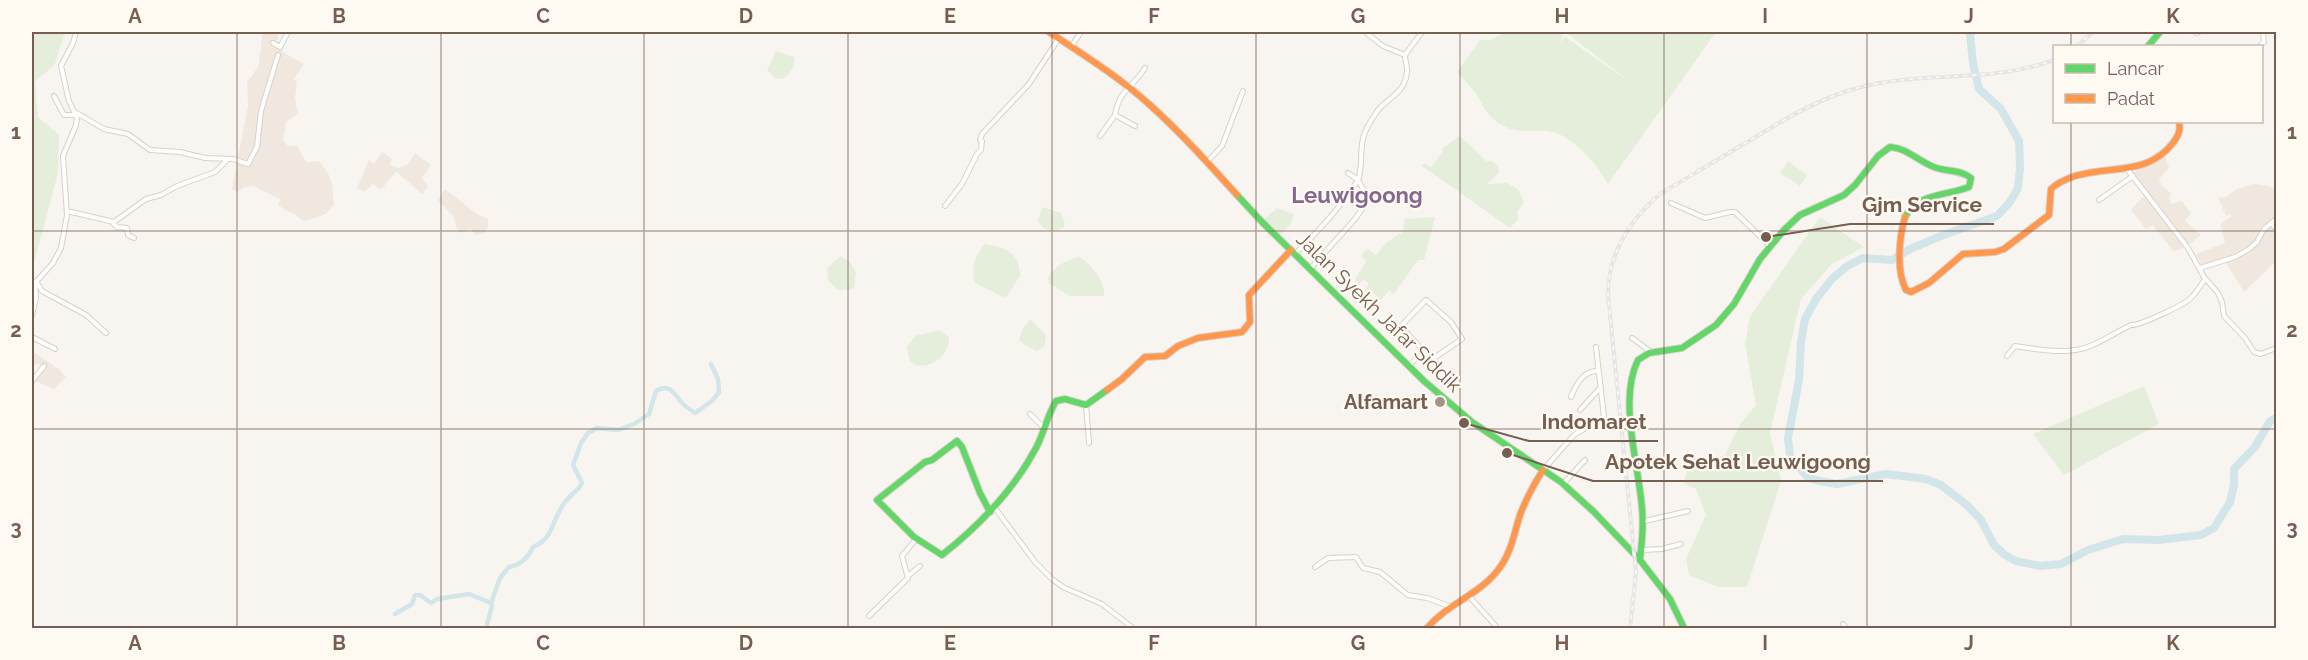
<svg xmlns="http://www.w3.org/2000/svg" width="2308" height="660" viewBox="0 0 2308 660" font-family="Raleway,sans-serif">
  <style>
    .residential { fill: #f0e8de }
    .green { fill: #e5eedb }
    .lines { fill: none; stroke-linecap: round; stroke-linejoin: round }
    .canal { stroke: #d2e5e8; stroke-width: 4.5 }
    .river { stroke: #d2e5e8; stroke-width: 8 }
    .street-casing { stroke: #d6d1cb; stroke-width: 6 }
    .fast-casing { stroke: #d8d2cd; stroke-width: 8 }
    .slow-casing { stroke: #d8d2cd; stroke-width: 8 }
    .street { stroke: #fefefd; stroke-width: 4 }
    .fast { stroke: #63d668; stroke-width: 6 }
    .slow { stroke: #ff974d; stroke-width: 6 }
    .rail-casing { stroke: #e6e4e6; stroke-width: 4 }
    .rail { stroke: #fefaf2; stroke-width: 1.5; stroke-dasharray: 4.5; stroke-linecap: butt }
    .grid { fill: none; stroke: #765e50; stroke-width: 1.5; stroke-opacity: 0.55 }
    .poi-dot { fill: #a49388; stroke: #fefaf2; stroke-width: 2 }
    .labels { text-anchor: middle; stroke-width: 4.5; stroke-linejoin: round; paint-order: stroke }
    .street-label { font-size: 20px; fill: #765e50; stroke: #fefaf2 }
    .poi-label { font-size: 20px; font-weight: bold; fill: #765e50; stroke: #fefaf2; text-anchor: end }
    .quarter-label { font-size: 22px; font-weight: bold; fill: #856891; stroke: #fefaf2 }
    .leader { fill: none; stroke: #765e50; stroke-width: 2 }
    .callout-dot { fill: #765e50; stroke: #fefaf2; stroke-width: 2 }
    .callout-label { font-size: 21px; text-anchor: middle; font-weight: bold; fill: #765e50; stroke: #fefaf2; stroke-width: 4.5; stroke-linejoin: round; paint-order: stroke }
    .neatline { fill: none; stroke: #765e50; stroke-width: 2 }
    .grid-label { font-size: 20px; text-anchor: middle; font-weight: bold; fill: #765e50 }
  </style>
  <rect width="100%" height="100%" fill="#f8f5f0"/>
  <g class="residential">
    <path d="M 263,32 L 278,32 L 278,41 L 284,53 L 304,64 L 293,80 L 297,81 L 295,98 L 298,114 L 286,122 L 283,140 L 288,146 L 297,146 L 306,162 L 319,161 L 328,173 L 332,184 L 334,205 L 326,214 L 308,220 L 303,221 L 295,214 L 287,211 L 278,205 L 280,199 L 253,186 L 245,187 L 237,192 L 232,189 L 248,105 L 247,82 L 258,67 Z"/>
    <path d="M 2164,151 L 2169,168 L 2159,179 L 2161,185 L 2171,193 L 2169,197 L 2171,204 L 2182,201 L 2191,213 L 2185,221 L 2201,235 L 2185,248 L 2173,251 L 2153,225 L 2146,229 L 2131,210 L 2144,196 L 2129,176 Z"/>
    <path d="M 382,152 L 392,158 L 390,165 L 398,168 L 408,164 L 415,153 L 431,165 L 422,178 L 428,186 L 422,194 L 396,171 L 381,190 L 373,184 L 364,192 L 357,188 L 369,160 L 374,164 Z"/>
    <path d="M 2254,184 L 2269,186 L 2276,190 L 2276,261 L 2244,292 L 2223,258 L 2202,266 L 2196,254 L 2225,243 L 2220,224 L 2232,216 L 2230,214 L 2226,216 L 2218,198 L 2226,197 L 2237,189 Z"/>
    <path d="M 445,189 L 477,214 L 488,219 L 488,226 L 484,233 L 476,235 L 470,229 L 460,233 L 456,227 L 454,217 L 438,200 Z"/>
    <path d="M 32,351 L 60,370 L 66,377 L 54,389 L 35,381 L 40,364 L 32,365 Z"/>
  </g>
  <g class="green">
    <path d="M 32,32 L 65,32 L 55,64 L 35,82 L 38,117 L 59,135 L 58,173 L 32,270 Z"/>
    <path d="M 1506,32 L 1558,32 L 1562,35 L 1561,44 L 1564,36 L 1630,82 L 1565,32 L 1716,32 L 1608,184 C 1597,164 1571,133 1547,131 C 1529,130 1513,134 1497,122 C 1487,115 1484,107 1478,97 C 1472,88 1464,80 1457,72 L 1480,40 L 1491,40 Z"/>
    <path d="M 776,51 L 794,57 C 796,65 790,75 782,79 L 775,78 L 767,70 Z"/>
    <path d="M 1459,136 C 1469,142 1476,152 1486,161 L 1492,161 L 1498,166 L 1499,173 L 1487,184 L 1507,183 L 1519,190 L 1524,202 L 1517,213 L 1519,218 L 1510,228 L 1422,166 L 1424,163 L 1431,167 L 1443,151 L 1442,149 Z"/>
    <path d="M 1788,161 L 1807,175 L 1800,186 L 1780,173 Z"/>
    <path d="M 1042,207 L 1061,213 L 1065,224 L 1064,227 L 1053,232 L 1042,227 L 1038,221 Z"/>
    <path d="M 1277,208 L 1294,214 L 1291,224 L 1280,235 L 1264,219 Z"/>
    <path d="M 1435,217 L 1424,260 L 1418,260 L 1394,294 L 1389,290 L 1381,300 L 1371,291 L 1366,295 L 1363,292 L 1369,284 L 1364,279 L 1360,283 L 1355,279 L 1366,262 L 1361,255 L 1367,249 L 1376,255 L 1387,242 L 1403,232 L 1405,219 Z"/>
    <path d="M 1820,217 L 1864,247 L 1832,264 L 1801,299 L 1770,433 L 1781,481 L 1747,587 L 1718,587 L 1689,575 L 1686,559 L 1706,515 L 1696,489 L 1684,484 L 1688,463 L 1723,459 L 1740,424 L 1756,405 L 1745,344 L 1750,316 Z"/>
    <path d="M 985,244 C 1007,248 1019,252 1020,276 L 1007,296 L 1003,297 L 975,283 C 970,269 975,255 985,244 Z"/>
    <path d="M 841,256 L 850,262 L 856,272 L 854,288 L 850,290 L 838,290 L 828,280 L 827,268 Z"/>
    <path d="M 1079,257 C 1090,262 1107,285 1104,296 L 1070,296 L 1049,283 L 1048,279 C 1052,268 1067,259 1079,257 Z"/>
    <path d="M 1030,319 L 1046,335 L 1044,347 L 1037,351 L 1026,346 L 1019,340 L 1022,330 Z"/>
    <path d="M 939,330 L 949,337 C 949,354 934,369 916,365 L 910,361 L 907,347 L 915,336 Z"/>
    <path d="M 2144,386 L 2159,424 L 2064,475 L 2033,434 Z"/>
  </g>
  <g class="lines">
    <g class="canal">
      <path d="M 395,614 L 412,604 L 415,595 L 420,595 L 431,603 L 437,599 L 469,594 L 491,603"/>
      <path d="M 486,628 L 492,606 L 491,603 L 500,578 L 509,567 C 521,565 528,558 533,547 C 556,537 551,518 566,501 C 571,494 578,491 582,483 L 573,465 L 581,443 L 588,433 L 597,428 L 618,430 L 634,424 L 649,414 L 656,391 C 671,382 674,395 683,404 C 686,407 691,410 695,413 L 712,401 L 719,392 L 718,379 L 711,364"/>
    </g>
    <path class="river" d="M 1970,32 L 1973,64 L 1979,89 L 2001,109 L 2019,141 L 2020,168 L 2018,188 L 2010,202 L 1997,216 L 1941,236 L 1910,249 L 1892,260 L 1863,258 L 1847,266 L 1832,279 L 1816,299 L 1805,319 L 1801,342 L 1799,380 L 1788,438 L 1790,456 L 1808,478 L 1820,481 L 1837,484 L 1886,474 L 1926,479 L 1941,485 L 1968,506 L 1981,520 L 1994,545 L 2005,555 L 2016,561 L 2040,566 L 2061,564 L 2088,550 L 2123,539 L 2158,540 L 2201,535 L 2214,528 L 2230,502 L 2234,485 L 2234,469 L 2255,447 L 2270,421 L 2276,418"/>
    <g class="street-casing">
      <g id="street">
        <path d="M 1365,32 L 1383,46 L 1405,55"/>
        <path d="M 2196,33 L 2199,32"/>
        <path d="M 273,43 L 280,47 L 288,32"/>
        <path d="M 2260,46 L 2264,42 L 2263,32"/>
        <path d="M 1071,47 L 1081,32"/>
        <path d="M 54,96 L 64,115 L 76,115"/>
        <path d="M 75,112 L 104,129 L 128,134 L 150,150 L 180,152 L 205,158 L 233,159 L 248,164 L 257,147 L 261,111 L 278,55"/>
        <path d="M 1135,126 L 1115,115 C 1119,90 1133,87 1145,68"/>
        <path d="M 1100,136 L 1115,115"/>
        <path d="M 1207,162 L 1222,146 L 1243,91"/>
        <path d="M 2127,169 L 2188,248 L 2204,277 L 2218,293 L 2222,302 L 2224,316 L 2245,338 L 2254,352 L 2261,354 L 2276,348"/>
        <path d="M 2099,200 L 2133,176"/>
        <path d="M 1671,203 L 1705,218 L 1730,212 L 1735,212 L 1770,246"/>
        <path d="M 945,206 L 962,184 L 977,154 L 981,150 L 982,141 L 980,140 L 982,134 L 1029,84 L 1059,38"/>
        <path d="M 67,211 L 114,222 L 146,199 L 161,195 L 177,186 L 215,172 L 227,160"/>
        <path d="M 113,223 L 117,227 L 127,228 L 128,235 L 134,238"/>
        <path d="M 2271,223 L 2276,228"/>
        <path d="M 1295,254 C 1319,231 1340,208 1358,180 L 1348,173"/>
        <path d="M 2200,268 L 2235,257 L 2249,249 L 2257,242 L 2264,229 L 2276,219"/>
        <path d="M 1310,269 L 1355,219 L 1369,199 L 1358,180 C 1364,163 1358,146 1366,130 C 1369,123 1374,116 1378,110 C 1389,97 1407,92 1407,69 C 1407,65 1405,60 1405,55 L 1422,32"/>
        <path d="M 36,281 L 42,291 L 86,315 L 106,333"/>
        <path d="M 1426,300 L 1451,322 L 1462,339 L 1434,358 L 1423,351 L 1401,326 Z"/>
        <path d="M 32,315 L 36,298 L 35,283 L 53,263 L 61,248 L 67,215 L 63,156 L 76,125 L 77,118 L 69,101 L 61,66 L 73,43 L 76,32"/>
        <path d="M 32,337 L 55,349"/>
        <path d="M 1632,338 L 1651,352"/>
        <path d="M 2007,356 L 2015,346 C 2035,349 2056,353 2076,350 C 2095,347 2114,333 2131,325 C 2139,326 2184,305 2191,298 C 2196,293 2201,285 2205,279"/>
        <path d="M 1409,366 L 1423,351"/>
        <path d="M 32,381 L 44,366"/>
        <path d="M 1571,397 C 1576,384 1584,370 1598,371"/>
        <path d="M 1086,405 L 1089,443"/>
        <path d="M 1580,410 L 1601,387"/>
        <path d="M 1030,414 L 1045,429"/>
        <path d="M 1543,470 L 1574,435 L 1604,417 L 1596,347"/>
        <path d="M 1563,484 L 1585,460"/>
        <path d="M 995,508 L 1035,562 L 1052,579 L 1063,587 L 1102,604 L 1133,628"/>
        <path d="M 1645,521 L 1688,511"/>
        <path d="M 1643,550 L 1662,549 L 1681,544"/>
        <path d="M 1315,567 L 1328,558 L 1356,557 L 1363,568 L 1380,572 L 1408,595 L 1427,598 L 1449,606"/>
        <path d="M 909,575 L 920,566"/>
        <path d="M 1468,595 L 1495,625 L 1496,628"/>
        <path d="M 869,616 L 908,578 L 902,556 L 916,539"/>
        <path d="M 1843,624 L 1846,628"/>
      </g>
    </g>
    <g class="fast-casing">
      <g id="fast">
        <path d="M 2148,46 L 2160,32"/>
        <path d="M 1237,195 L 1262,222 L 1424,381 L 1472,422 L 1561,482 L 1594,512 L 1640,560"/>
        <path d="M 990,512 L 980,493 L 962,447 L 957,441 L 932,460 L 925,462 L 877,500 L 914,537 L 942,555 C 980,525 1013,491 1036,448 C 1044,433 1047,416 1056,401 L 1065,399 L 1086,405 L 1107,390"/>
        <path d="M 1684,628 L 1670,599 L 1640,560 C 1642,543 1644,526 1642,508 C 1639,466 1618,399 1638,360 L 1649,353 L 1682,348 L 1716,325 L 1734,304 L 1760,259 L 1784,230 L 1800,215 L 1844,195 L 1855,185 L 1878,156 L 1890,147 C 1907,148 1918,161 1934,167 C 1946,172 1960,169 1971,178 L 1969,187 C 1946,196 1918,193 1905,217"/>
      </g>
    </g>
    <g class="slow-casing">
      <g id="slow">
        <path d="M 1049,32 C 1084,55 1119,77 1150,105 C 1181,133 1209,164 1237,195"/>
        <path d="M 1905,217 C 1899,238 1896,271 1906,290 L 1911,292 L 1929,283 L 1963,254 L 1995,252 L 2004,249 L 2049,215 L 2051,189 C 2058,182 2066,179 2075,176 C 2112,165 2147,176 2173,143 C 2178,136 2181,131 2179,122"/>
        <path d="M 1107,390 L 1122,379 L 1145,357 L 1165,356 L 1178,346 L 1198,338 L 1242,332 L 1250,322 L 1249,295 L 1291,250"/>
        <path d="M 1427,628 C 1447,604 1479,595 1498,570 C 1511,554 1514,534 1520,515 C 1526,499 1534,484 1543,470"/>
      </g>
    </g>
    <use href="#street" class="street"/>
    <use href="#fast" class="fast"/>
    <use href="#slow" class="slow"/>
    <g class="rail-casing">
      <g id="rail">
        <path d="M 2077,46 L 2093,32"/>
        <path d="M 1630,628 L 1636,572 L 1608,295 C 1608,254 1629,221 1660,194 C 1692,175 1723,156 1754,138 C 1788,117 1822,97 1861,87 C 1925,71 1992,83 2054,60"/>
      </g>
    </g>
    <use href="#rail" class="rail"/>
  </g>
  <path class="grid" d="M 237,32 L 237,628M 441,32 L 441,628M 644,32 L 644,628M 848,32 L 848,628M 1052,32 L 1052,628M 1256,32 L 1256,628M 1460,32 L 1460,628M 1664,32 L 1664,628M 1867,32 L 1867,628M 2071,32 L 2071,46M 2071,122 L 2071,628M 32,231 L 2276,231M 32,429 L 2276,429"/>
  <circle class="poi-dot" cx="1440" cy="402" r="6"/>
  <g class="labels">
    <g class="street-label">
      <text transform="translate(1379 312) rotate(44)" y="7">Jalan Syekh Jafar Siddik</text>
    </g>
    <g class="poi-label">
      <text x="1428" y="409">Alfamart</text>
    </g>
    <g class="quarter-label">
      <text x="1357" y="203">Leuwigoong</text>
    </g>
  </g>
  <path class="leader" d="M1766 237L1850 224H1994M1464 423L1529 441H1658M1507 453L1593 481H1883"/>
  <g class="callout-dot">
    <circle cx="1766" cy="237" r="6"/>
    <circle cx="1464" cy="423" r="6"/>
    <circle cx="1507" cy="453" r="6"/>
  </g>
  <g class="callout-label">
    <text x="1922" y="212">Gjm Service</text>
    <text x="1594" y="429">Indomaret</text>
    <text x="1738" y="469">Apotek Sehat Leuwigoong</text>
  </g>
  <rect width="2308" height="660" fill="none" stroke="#fefaf2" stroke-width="66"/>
  <rect x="2053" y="45" width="210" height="78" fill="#fefaf2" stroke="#c8bcb1" stroke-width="1.5"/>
  <rect x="2065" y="64" width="30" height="9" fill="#63d668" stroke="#c8bcb1" stroke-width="1.5"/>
  <text x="2107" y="75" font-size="18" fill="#765e50">Lancar</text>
  <rect x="2065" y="94" width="30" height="9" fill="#ff974d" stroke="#c8bcb1" stroke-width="1.5"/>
  <text x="2107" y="105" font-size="18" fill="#765e50">Padat</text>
  <rect x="33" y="33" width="2242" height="594" class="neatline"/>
  <g class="grid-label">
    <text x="135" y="23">A</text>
    <text x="339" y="23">B</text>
    <text x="543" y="23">C</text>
    <text x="746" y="23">D</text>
    <text x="950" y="23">E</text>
    <text x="1154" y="23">F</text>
    <text x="1358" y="23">G</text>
    <text x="1562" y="23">H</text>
    <text x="1765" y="23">I</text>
    <text x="1969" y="23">J</text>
    <text x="2173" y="23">K</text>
    <text x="16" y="139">1</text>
    <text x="2292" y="139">1</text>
    <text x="16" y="337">2</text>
    <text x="2292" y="337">2</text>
    <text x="16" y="535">3</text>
    <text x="2292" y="535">3</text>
    <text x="135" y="650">A</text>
    <text x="339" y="650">B</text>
    <text x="543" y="650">C</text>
    <text x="746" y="650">D</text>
    <text x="950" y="650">E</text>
    <text x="1154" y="650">F</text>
    <text x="1358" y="650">G</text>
    <text x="1562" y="650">H</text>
    <text x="1765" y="650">I</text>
    <text x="1969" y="650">J</text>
    <text x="2173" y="650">K</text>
  </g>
</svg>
